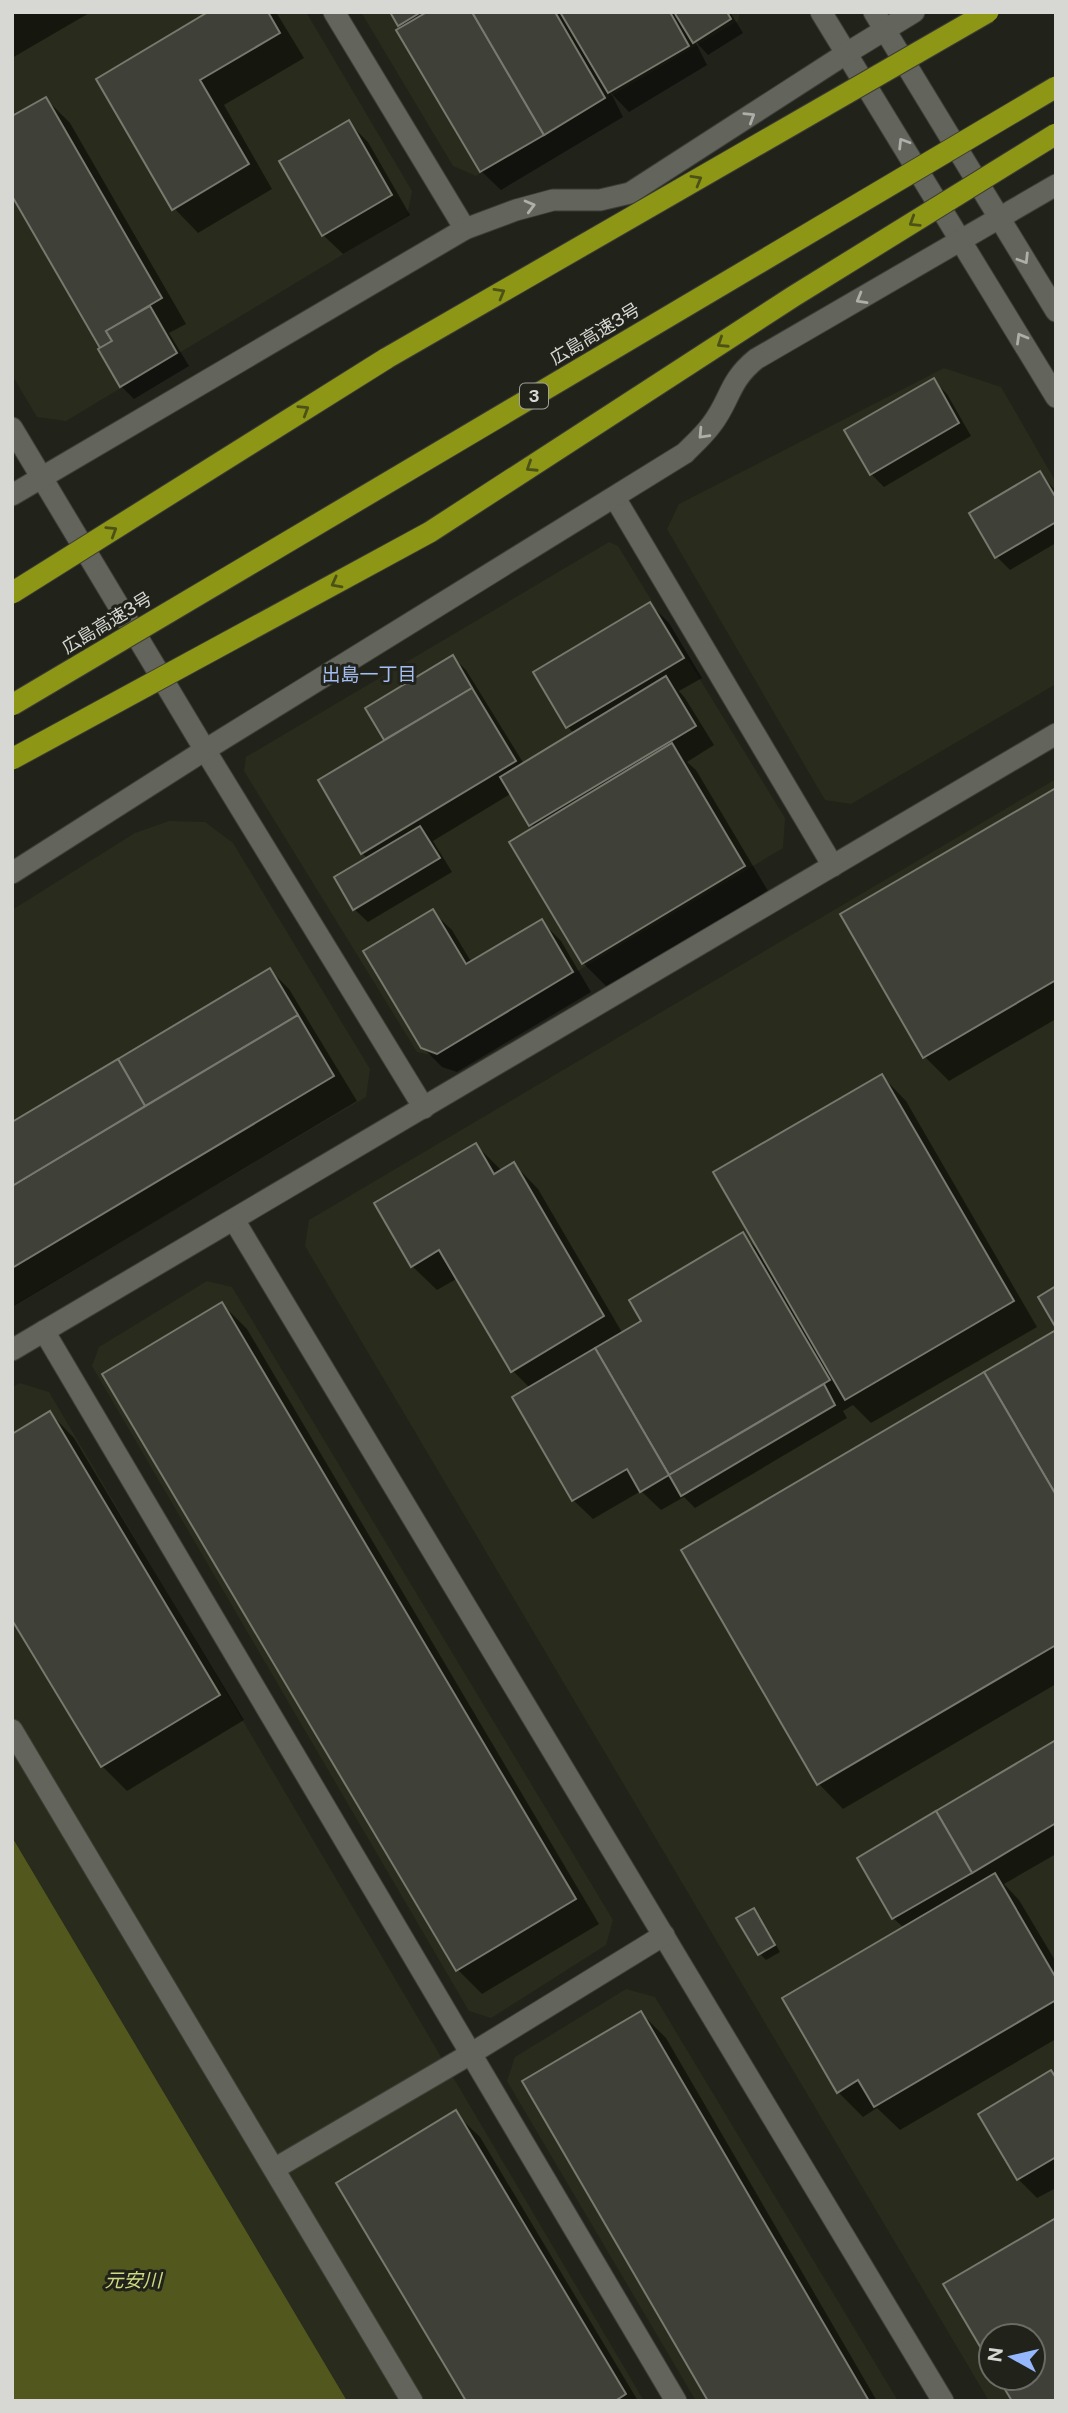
<svg xmlns="http://www.w3.org/2000/svg" width="1068" height="2413" viewBox="0 0 1068 2413" font-family="'Public Sans','Noto Sans JP',sans-serif">
  <style>
    .built { fill: #292b1c; fill-rule: evenodd }
    .water { fill: #52581d }
    .shadow { fill: #0007 }
    .building { fill: #3f4037; stroke: #77796f; stroke-width: 2 }
    .lines { fill: none; stroke-linecap: round; stroke-linejoin: round }
    .minor-casing { stroke: #3c3d36; stroke-width: 23 }
    .minor { stroke: #63645b; stroke-width: 21 }
    .highway-bridge-casing { stroke: #3c3d36; stroke-width: 23; stroke-linecap: butt }
    .highway-bridge { stroke: #8d9715; stroke-width: 21 }
    .oneway { stroke: #aeafa9 }
    .oneway2 { stroke: #4c5118 }
    .labels { text-anchor: middle; stroke-width: 6; stroke-linejoin: round; paint-order: stroke }
    .shield { fill: #21221a; stroke: #a0a19c; stroke-width: 2 }
    .shield-label { font-size: 16px; font-weight: bold; fill: #d7d8d3 }
    .street-label { font-size: 18px; fill: #d7d8d3; stroke: #21221a }
    .neighbourhood-label { font-size: 19px; fill: #a5bff3; stroke: #21221a }
    .water-label { font-size: 19px; font-style: italic; fill: #d0da83; stroke: #21221a }
  </style>
  <rect width="100%" height="100%" fill="#21221a"/>
  <g class="built">
    <path d="M 12,12 L 306,12 L 412,191 L 407,216 L 66,421 L 37,417 L 12,375 Z"/>
    <path d="M 361,12 L 740,12 L 738,21 L 476,176 L 453,166 Z"/>
    <path d="M 944,368 L 1001,387 L 1056,482 L 1056,684 L 851,804 L 825,800 L 667,529 L 679,504 Z"/>
    <path d="M 609,542 L 618,546 L 785,818 L 783,848 L 436,1056 L 417,1052 L 244,771 L 246,757 Z"/>
    <path d="M 1056,779 L 1056,2401 L 989,2401 L 305,1246 L 309,1220 ZM 991,2336 L 1033,2336 L 1033,2378 L 991,2378 Z"/>
    <path d="M 169,821 L 205,822 L 233,843 L 370,1069 L 366,1097 L 12,1306 L 12,910 L 135,833 Z"/>
    <path d="M 207,1281 L 232,1287 L 613,1920 L 606,1945 L 491,2018 L 469,2011 L 92,1366 L 99,1347 Z"/>
    <path d="M 20,1383 L 49,1392 L 644,2401 L 347,2401 L 12,1837 L 12,1387 Z"/>
    <path d="M 626,1989 L 655,1997 L 898,2401 L 696,2401 L 507,2081 L 515,2057 Z"/>
  </g>
  <path class="water" d="M 12,1837 L 347,2401 L 12,2401 Z"/>
  <g class="shadow">
    <path d="M 12,12 L 91,12 L 12,58 Z"/>
    <path d="M 212,12 L 276,12 L 304,58 L 224,105 L 272,189 L 198,233 L 174,208 Z"/>
    <path d="M 392,12 L 730,12 L 743,33 L 708,55 L 695,41 L 707,65 L 629,112 L 611,93 L 623,117 L 501,190 L 481,171 Z"/>
    <path d="M 46,99 L 70,123 L 186,324 L 169,333 L 189,366 L 134,399 L 121,386 L 101,350 Z"/>
    <path d="M 349,123 L 368,142 L 410,215 L 343,254 L 323,235 Z"/>
    <path d="M 934,381 L 947,394 L 971,436 L 884,487 L 871,474 Z"/>
    <path d="M 1040,473 L 1056,491 L 1056,543 L 1010,570 L 997,557 Z"/>
    <path d="M 650,604 L 669,623 L 702,678 L 679,691 L 685,698 L 714,745 L 687,762 L 696,770 L 768,891 L 608,988 L 583,963 L 534,828 L 512,793 L 433,841 L 452,872 L 368,922 L 354,909 L 368,859 L 362,853 L 387,741 L 367,709 L 453,657 L 466,670 L 524,764 L 574,734 L 568,727 L 536,672 Z"/>
    <path d="M 1056,790 L 1056,1019 L 949,1081 L 925,1057 Z"/>
    <path d="M 432,911 L 452,930 L 472,963 L 542,922 L 561,941 L 591,992 L 457,1072 L 442,1067 L 422,1047 Z"/>
    <path d="M 270,970 L 289,989 L 357,1101 L 12,1307 L 12,1124 Z"/>
    <path d="M 882,1076 L 906,1101 L 1037,1327 L 871,1423 L 853,1405 L 843,1411 L 847,1418 L 695,1508 L 684,1497 L 661,1510 L 641,1491 L 593,1519 L 573,1500 L 530,1388 L 512,1370 L 458,1278 L 437,1290 L 412,1266 L 476,1145 L 502,1171 L 514,1164 L 538,1189 L 623,1334 L 644,1322 L 743,1235 L 761,1253 Z"/>
    <path d="M 222,1304 L 247,1329 L 599,1924 L 482,1994 L 457,1969 Z"/>
    <path d="M 1056,1332 L 1056,1684 L 843,1809 L 819,1784 L 683,1550 Z"/>
    <path d="M 50,1413 L 74,1438 L 244,1720 L 127,1791 L 102,1766 Z"/>
    <path d="M 1056,1742 L 1056,1854 L 1004,1884 L 1019,1900 L 1056,1962 L 1056,2039 L 900,2130 L 877,2108 L 863,2117 L 838,2092 L 904,1928 L 893,1918 L 859,1858 Z"/>
    <path d="M 753,1910 L 760,1916 L 780,1952 L 766,1960 L 760,1954 Z"/>
    <path d="M 641,2013 L 666,2038 L 877,2401 L 710,2401 Z"/>
    <path d="M 1051,2073 L 1056,2078 L 1056,2188 L 1037,2198 L 1018,2179 Z"/>
    <path d="M 455,2113 L 480,2137 L 638,2401 L 468,2401 Z"/>
  </g>
  <g class="building">
    <path d="M 208,12 L 268,12 L 280,33 L 200,80 L 249,164 L 172,210 L 96,79 Z"/>
    <path d="M 390,12 L 421,12 L 398,26 Z"/>
    <path d="M 427,12 L 472,12 L 544,135 L 480,172 L 396,30 Z"/>
    <path d="M 472,12 L 555,12 L 605,98 L 544,135 Z"/>
    <path d="M 560,12 L 670,12 L 689,46 L 608,93 Z"/>
    <path d="M 674,12 L 727,12 L 731,19 L 693,43 Z"/>
    <path d="M 46,97 L 162,298 L 106,331 L 112,341 L 100,348 L 12,196 L 12,116 Z"/>
    <path d="M 349,120 L 392,195 L 322,236 L 279,161 Z"/>
    <path d="M 150,306 L 177,353 L 120,387 L 98,349 L 112,341 L 106,331 Z"/>
    <path d="M 934,378 L 959,423 L 870,475 L 844,430 Z"/>
    <path d="M 1040,471 L 1056,498 L 1056,522 L 995,558 L 969,513 Z"/>
    <path d="M 650,602 L 684,658 L 566,728 L 533,672 Z"/>
    <path d="M 453,655 L 472,688 L 384,740 L 365,708 Z"/>
    <path d="M 666,676 L 696,726 L 529,826 L 500,777 Z"/>
    <path d="M 472,688 L 516,761 L 361,854 L 318,780 Z"/>
    <path d="M 672,743 L 745,866 L 582,964 L 509,842 Z"/>
    <path d="M 1056,788 L 1056,980 L 923,1058 L 840,914 Z"/>
    <path d="M 420,826 L 440,858 L 353,910 L 334,877 Z"/>
    <path d="M 433,909 L 466,964 L 542,919 L 573,972 L 437,1054 L 421,1048 L 363,951 Z"/>
    <path d="M 270,968 L 298,1015 L 145,1106 L 118,1059 Z"/>
    <path d="M 298,1015 L 334,1076 L 12,1268 L 12,1186 Z"/>
    <path d="M 118,1059 L 145,1106 L 12,1186 L 12,1122 Z"/>
    <path d="M 882,1074 L 1014,1301 L 845,1400 L 713,1172 Z"/>
    <path d="M 476,1143 L 494,1174 L 514,1162 L 604,1316 L 511,1372 L 439,1250 L 411,1267 L 374,1203 Z"/>
    <path d="M 743,1232 L 830,1380 L 669,1475 L 595,1348 L 641,1321 L 629,1300 Z"/>
    <path d="M 1056,1286 L 1056,1328 L 1038,1297 Z"/>
    <path d="M 222,1302 L 576,1899 L 456,1971 L 102,1374 Z"/>
    <path d="M 1056,1330 L 1056,1495 L 984,1372 Z"/>
    <path d="M 595,1348 L 669,1475 L 640,1492 L 627,1469 L 572,1501 L 512,1397 Z"/>
    <path d="M 984,1372 L 1056,1495 L 1056,1645 L 817,1785 L 681,1550 Z"/>
    <path d="M 824,1384 L 835,1405 L 681,1496 L 669,1475 Z"/>
    <path d="M 50,1411 L 220,1695 L 101,1767 L 12,1620 L 12,1434 Z"/>
    <path d="M 1056,1740 L 1056,1823 L 972,1873 L 936,1811 Z"/>
    <path d="M 936,1811 L 972,1873 L 892,1919 L 857,1858 Z"/>
    <path d="M 995,1873 L 1056,1978 L 1056,2000 L 874,2107 L 858,2080 L 837,2093 L 782,1998 Z"/>
    <path d="M 754,1908 L 775,1945 L 758,1955 L 736,1918 Z"/>
    <path d="M 641,2011 L 869,2401 L 708,2401 L 522,2081 Z"/>
    <path d="M 1051,2070 L 1056,2078 L 1056,2157 L 1017,2180 L 978,2114 Z"/>
    <path d="M 456,2110 L 626,2394 L 615,2401 L 466,2401 L 336,2183 Z"/>
    <path d="M 1056,2218 L 1056,2401 L 1012,2401 L 998,2378 L 1033,2378 L 1033,2336 L 991,2336 L 991,2365 L 943,2284 Z"/>
  </g>
  <g class="lines">
    <g class="minor-casing">
      <g id="minor">
        <path d="M 334,12 L 465,229"/>
        <path d="M 821,12 L 1056,397"/>
        <path d="M 874,12 L 1056,311"/>
        <path d="M 12,428 L 205,750 L 424,1108"/>
        <path d="M 12,495 L 465,229 L 516,210 L 553,200 L 600,200 L 630,193 L 847,53 L 914,12"/>
        <path d="M 615,498 L 833,866"/>
        <path d="M 12,873 L 205,750 L 685,453 C 694,444 705,434 712,424 C 731,399 728,382 756,359 L 1056,185"/>
        <path d="M 234,1220 L 943,2401"/>
        <path d="M 44,1331 L 676,2401"/>
        <path d="M 12,1350 L 1056,734"/>
        <path d="M 12,1730 L 412,2401"/>
        <path d="M 274,2169 L 472,2053 L 664,1935"/>
      </g>
    </g>
    <use href="#minor" class="minor"/>
    <g class="highway-bridge-casing">
      <g id="highway-bridge">
        <path d="M 12,593 L 387,358 L 988,12"/>
        <path d="M 12,705 L 1056,87"/>
        <path d="M 12,759 L 430,532 L 794,296 L 1056,134"/>
      </g>
    </g>
    <use href="#highway-bridge" class="highway-bridge"/>
  </g>
  <defs><path id="oneway-chevron" d="M-2-3.5L2.5 0L-2 3.5" fill="none" stroke-width="1.6" stroke-linecap="round" stroke-linejoin="round" transform="scale(1.75)"/></defs>
  <g class="oneway">
    <use href="#oneway-chevron" transform="translate(750 117) rotate(-32)"/>
    <use href="#oneway-chevron" transform="translate(903 143) rotate(-122)"/>
    <use href="#oneway-chevron" transform="translate(530 206) rotate(-15)"/>
    <use href="#oneway-chevron" transform="translate(1024 259) rotate(58)"/>
    <use href="#oneway-chevron" transform="translate(861 299) rotate(150)"/>
    <use href="#oneway-chevron" transform="translate(1021 338) rotate(-120)"/>
    <use href="#oneway-chevron" transform="translate(703 434) rotate(133)"/>
  </g>
  <g class="oneway2">
    <use href="#oneway-chevron" transform="translate(697 180) rotate(-30)"/>
    <use href="#oneway-chevron" transform="translate(914 222) rotate(148)"/>
    <use href="#oneway-chevron" transform="translate(500 293) rotate(-30)"/>
    <use href="#oneway-chevron" transform="translate(722 343) rotate(147)"/>
    <use href="#oneway-chevron" transform="translate(304 410) rotate(-32)"/>
    <use href="#oneway-chevron" transform="translate(531 467) rotate(147)"/>
    <use href="#oneway-chevron" transform="translate(112 531) rotate(-32)"/>
    <use href="#oneway-chevron" transform="translate(336 583) rotate(152)"/>
  </g>
  <g class="labels">
    <rect class="shield" x="520" y="383.5" width="28" height="25" rx="5"/>
    <g class="shield-label">
      <text x="534" y="402">3</text>
    </g>
    <g class="street-label">
      <text transform="translate(595 334) rotate(-31)" y="6">広島高速3号</text>
      <text transform="translate(107 623) rotate(-31)" y="6">広島高速3号</text>
    </g>
    <g class="neighbourhood-label">
      <text x="369" y="681">出島一丁目</text>
    </g>
    <g class="water-label">
      <text x="133" y="2287">元安川</text>
    </g>
  </g>
  <rect width="1068" height="2413" fill="none" stroke="#d7d8d3" stroke-width="28"/>
  <g transform="translate(1012 2357) rotate(278)"><circle r="33" fill="#21221a" stroke="#6a6b64" stroke-width="2"/>
  <path d="M0-5L12 26L0 18L-12 26Z" fill="#95b7fd"/>
  <text y="-10" font-size="19" font-weight="bold" text-anchor="middle" fill="#d7d8d3">N</text>
  </g>
</svg>
